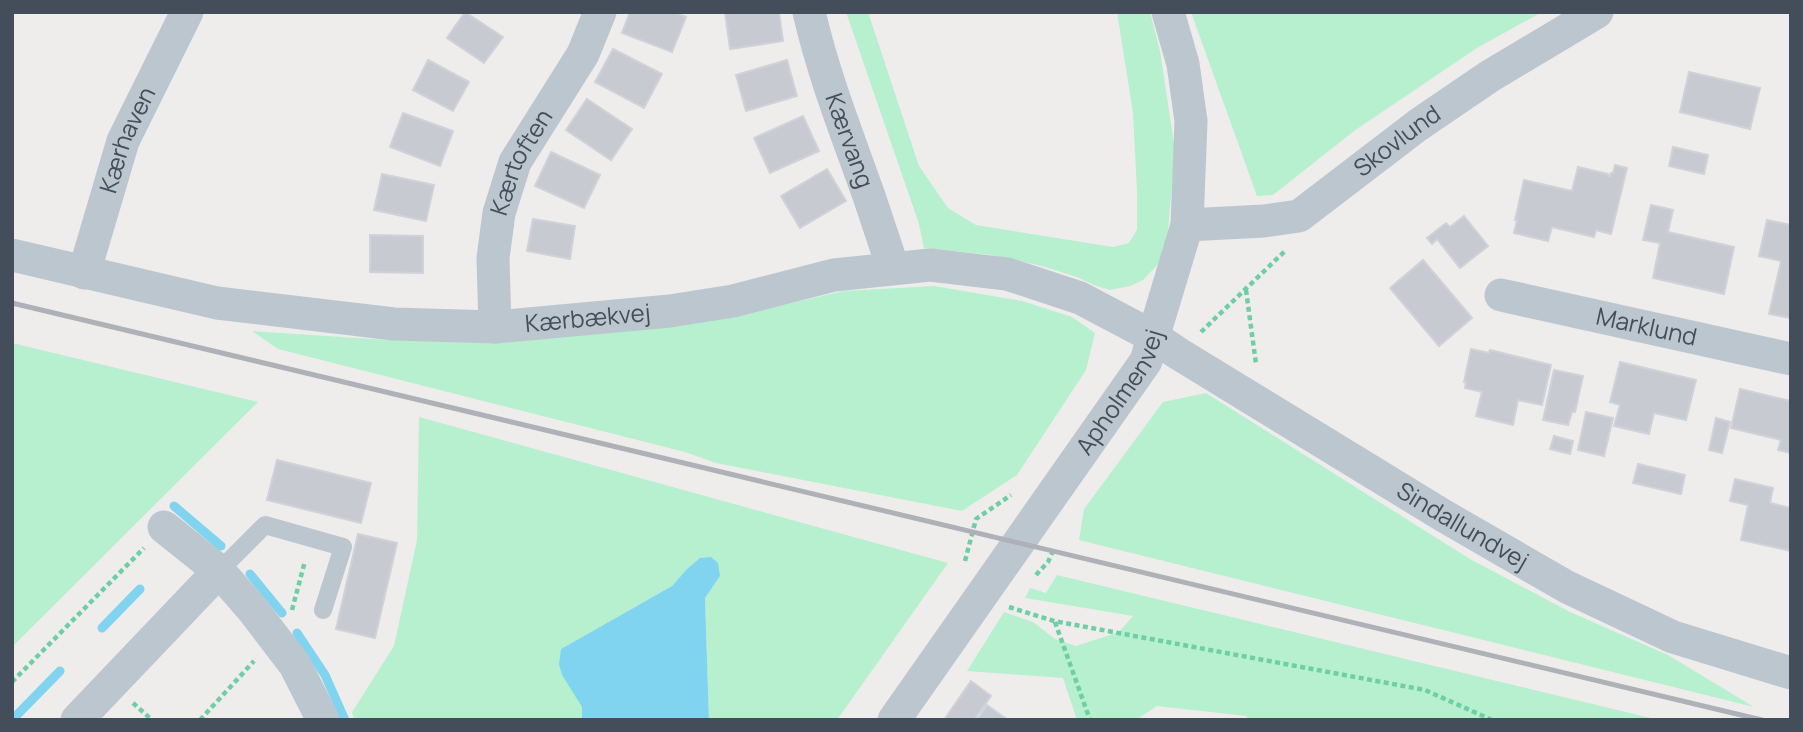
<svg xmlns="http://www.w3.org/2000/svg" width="1803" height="732" viewBox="0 0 1803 732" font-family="Manrope,sans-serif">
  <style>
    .green { fill: #b7f0cf }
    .water { fill: #81d4ef }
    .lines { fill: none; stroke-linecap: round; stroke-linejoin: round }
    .stream { stroke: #81d4ef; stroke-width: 9 }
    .building { fill: #c8cad2; stroke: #cfd2d8; stroke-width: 2 }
    .path { stroke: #6dcfa3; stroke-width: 4.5; stroke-dasharray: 5 3.5; stroke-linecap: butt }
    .lane { stroke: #bcc6cf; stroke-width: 18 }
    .street { stroke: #bcc6cf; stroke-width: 33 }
    .rail { stroke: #aeb1b7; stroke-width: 5 }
    .labels { text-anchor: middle; stroke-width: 5; stroke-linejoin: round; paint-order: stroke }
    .street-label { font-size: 24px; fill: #444e5a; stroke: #fff }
  </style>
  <rect width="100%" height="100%" fill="#efecec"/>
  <g class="green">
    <path d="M 846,12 L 868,12 L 919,166 L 948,208 L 976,225 L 1113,247 L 1129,243 L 1137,230 L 1137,191 L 1133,113 L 1117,12 L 1150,12 L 1160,51 L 1175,150 L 1167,242 L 1161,261 L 1143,280 L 1130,286 L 1110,290 L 1094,285 L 1077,277 L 1042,266 L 992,255 L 924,248 L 919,224 Z"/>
    <path d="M 1191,12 L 1542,12 L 1477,48 L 1354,131 L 1273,195 L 1257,196 Z"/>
    <path d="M 934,286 L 1022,301 L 1072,317 L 1095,333 L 1086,370 L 1017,475 L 962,511 L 716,463 L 685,452 L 278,349 L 252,331 L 388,340 L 735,316 L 844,291 Z"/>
    <path d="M 12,343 L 258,402 L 12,647 Z"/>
    <path d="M 1206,393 L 1470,559 L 1570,612 L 1668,655 L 1754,707 L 1079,540 L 1084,509 L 1163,402 Z"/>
    <path d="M 419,417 L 948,563 L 837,720 L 709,720 L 705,598 L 720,576 L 700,558 L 687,569 L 672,586 L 561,649 L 562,674 L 582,707 L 582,720 L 354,720 L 352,712 L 394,646 L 417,540 Z"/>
    <path d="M 1057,575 L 1659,720 L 1249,720 L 1246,716 L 1157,706 L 1136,720 L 1077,720 L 1063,678 L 967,671 L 1004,612 L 1033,622 L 1055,639 L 1076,646 L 1119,632 L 1133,616 L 1025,598 L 1030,588 L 1046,593 Z"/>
  </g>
  <path class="water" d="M 711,557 L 718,563 L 720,576 L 705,598 L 709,720 L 582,720 L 582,707 L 562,675 L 559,664 L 561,649 L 672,586 L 687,569 L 700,558 Z"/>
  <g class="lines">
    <g class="stream">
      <path d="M 174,506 L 221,546"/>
      <path d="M 250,574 L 282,613"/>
      <path d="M 102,628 L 140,589"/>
      <path d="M 297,633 L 325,675 L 345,720"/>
      <path d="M 12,720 L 60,671"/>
    </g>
  </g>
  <g class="building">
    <path d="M 465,12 L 503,37 L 484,63 L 447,38 Z"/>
    <path d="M 630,12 L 674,12 L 686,17 L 672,52 L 622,33 Z"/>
    <path d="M 725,12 L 779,12 L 783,41 L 730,49 Z"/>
    <path d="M 613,49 L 662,74 L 644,108 L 595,82 Z"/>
    <path d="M 428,60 L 469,82 L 453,111 L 413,90 Z"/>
    <path d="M 787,60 L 797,96 L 746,111 L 736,75 Z"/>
    <path d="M 1689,72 L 1760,88 L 1750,129 L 1680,112 Z"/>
    <path d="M 587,99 L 632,129 L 611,160 L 566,130 Z"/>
    <path d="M 403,113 L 453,131 L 440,166 L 390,147 Z"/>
    <path d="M 803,116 L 819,151 L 770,173 L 754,138 Z"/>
    <path d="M 1673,147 L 1708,155 L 1704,174 L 1669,166 Z"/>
    <path d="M 551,152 L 600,175 L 584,208 L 535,186 Z"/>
    <path d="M 1615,165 L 1627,168 L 1611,234 L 1596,230 L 1594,237 L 1552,227 L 1548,241 L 1514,233 L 1517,220 L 1515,220 L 1524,180 L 1572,191 L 1578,167 L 1608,174 L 1608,176 L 1610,176 L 1611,173 L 1613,173 Z"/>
    <path d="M 827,169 L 846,201 L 800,228 L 781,196 Z"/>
    <path d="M 382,174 L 434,185 L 426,221 L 374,210 Z"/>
    <path d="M 1651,205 L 1673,210 L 1668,232 L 1734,247 L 1724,294 L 1653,278 L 1660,243 L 1643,240 Z"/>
    <path d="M 1464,216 L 1488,246 L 1460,268 L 1437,239 L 1432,244 L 1427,238 L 1446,223 L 1450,227 Z"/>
    <path d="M 533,219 L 575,226 L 570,259 L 527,251 Z"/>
    <path d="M 1767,220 L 1791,225 L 1791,318 L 1769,314 L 1781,261 L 1759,256 Z"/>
    <path d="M 370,235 L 423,236 L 423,273 L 370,272 Z"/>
    <path d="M 1423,260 L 1472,318 L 1439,346 L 1390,288 Z"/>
    <path d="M 1471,349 L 1489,353 L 1490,350 L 1551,365 L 1542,405 L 1518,400 L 1513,425 L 1476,416 L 1482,392 L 1465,388 L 1466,382 L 1464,382 Z"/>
    <path d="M 1620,362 L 1696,380 L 1686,420 L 1654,413 L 1649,434 L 1614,426 L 1620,405 L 1610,402 Z"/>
    <path d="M 1554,370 L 1583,376 L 1575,412 L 1572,412 L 1568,425 L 1543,420 Z"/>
    <path d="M 1740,389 L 1791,401 L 1791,453 L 1778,450 L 1781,440 L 1731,428 Z"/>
    <path d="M 1586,412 L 1613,418 L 1604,456 L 1578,450 Z"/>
    <path d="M 1716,418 L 1730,422 L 1722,453 L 1709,450 Z"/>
    <path d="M 1554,436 L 1573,441 L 1570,454 L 1550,449 Z"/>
    <path d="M 277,460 L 371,483 L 361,523 L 267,500 Z"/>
    <path d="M 1638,464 L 1685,475 L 1681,494 L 1633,483 Z"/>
    <path d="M 1735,479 L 1773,488 L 1770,503 L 1791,508 L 1791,551 L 1741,540 L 1748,505 L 1730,501 Z"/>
    <path d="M 358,534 L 397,543 L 375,638 L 336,629 Z"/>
    <path d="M 971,681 L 991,696 L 974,720 L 944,720 Z"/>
    <path d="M 987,705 L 1008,720 L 977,720 Z"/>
  </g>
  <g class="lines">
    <g class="path">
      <path d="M 1246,290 L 1256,364"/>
      <path d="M 1201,332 L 1285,251"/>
      <path d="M 965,561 L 976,519 L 1011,495"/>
      <path d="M 1036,575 L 1048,562 L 1053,551"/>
      <path d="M 1009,607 L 1054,621 L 1425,690 L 1492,720"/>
      <path d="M 292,610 L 305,561"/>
      <path d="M 1055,622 L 1090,720"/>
      <path d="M 12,682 L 144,548"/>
      <path d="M 133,703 L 152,720"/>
      <path d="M 200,720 L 254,661"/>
    </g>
    <path class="lane" d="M 219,571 L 265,525 L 343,547 L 323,610"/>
    <g class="street">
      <path id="s1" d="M 809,12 C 824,77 847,134 869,196 C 877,220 885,244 893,268"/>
      <path id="s2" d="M 1187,225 L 1264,221 L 1299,216 L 1418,125 L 1490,76 L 1597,12"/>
      <path id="s3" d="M 12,255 L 217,303 L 394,324 L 495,327 L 670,311 L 733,301 L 834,275 L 930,265 L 1007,274 L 1080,298 L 1152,336 L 1179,354 L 1444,516 L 1567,587 L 1673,637 L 1791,673"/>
      <path id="s4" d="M 84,273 L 123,141 L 187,12"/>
      <path id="s5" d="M 1501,295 L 1791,359"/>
      <path id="s6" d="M 495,327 L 493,258 L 499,213 L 515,162 L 583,54 L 600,12"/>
      <path d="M 164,527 L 219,571 L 253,610 L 295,665 L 323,720"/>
      <path d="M 77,720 L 219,571"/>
      <path id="s7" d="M 894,720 L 1146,361 L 1187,225 L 1191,121 L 1183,64 L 1168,12"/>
    </g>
    <path class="rail" d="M 12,303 L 1762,720"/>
  </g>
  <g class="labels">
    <g class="street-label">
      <text dy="8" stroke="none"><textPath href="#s4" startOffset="140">Kærhaven</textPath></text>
      <text dy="8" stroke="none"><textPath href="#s1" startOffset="135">Kærvang</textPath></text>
      <text dy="8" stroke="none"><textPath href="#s2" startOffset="236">Skovlund</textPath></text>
      <text dy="8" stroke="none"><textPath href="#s6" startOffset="170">Kærtoften</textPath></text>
      <text dy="8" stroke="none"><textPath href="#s3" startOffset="583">Kærbækvej</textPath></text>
      <text dy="8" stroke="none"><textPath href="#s5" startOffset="149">Marklund</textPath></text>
      <text dy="8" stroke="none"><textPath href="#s7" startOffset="399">Apholmenvej</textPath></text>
      <text dy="8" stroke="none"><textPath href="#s3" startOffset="1530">Sindallundvej</textPath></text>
    </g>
  </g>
  <rect width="1803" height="732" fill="none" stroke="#444e5a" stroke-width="28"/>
</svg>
